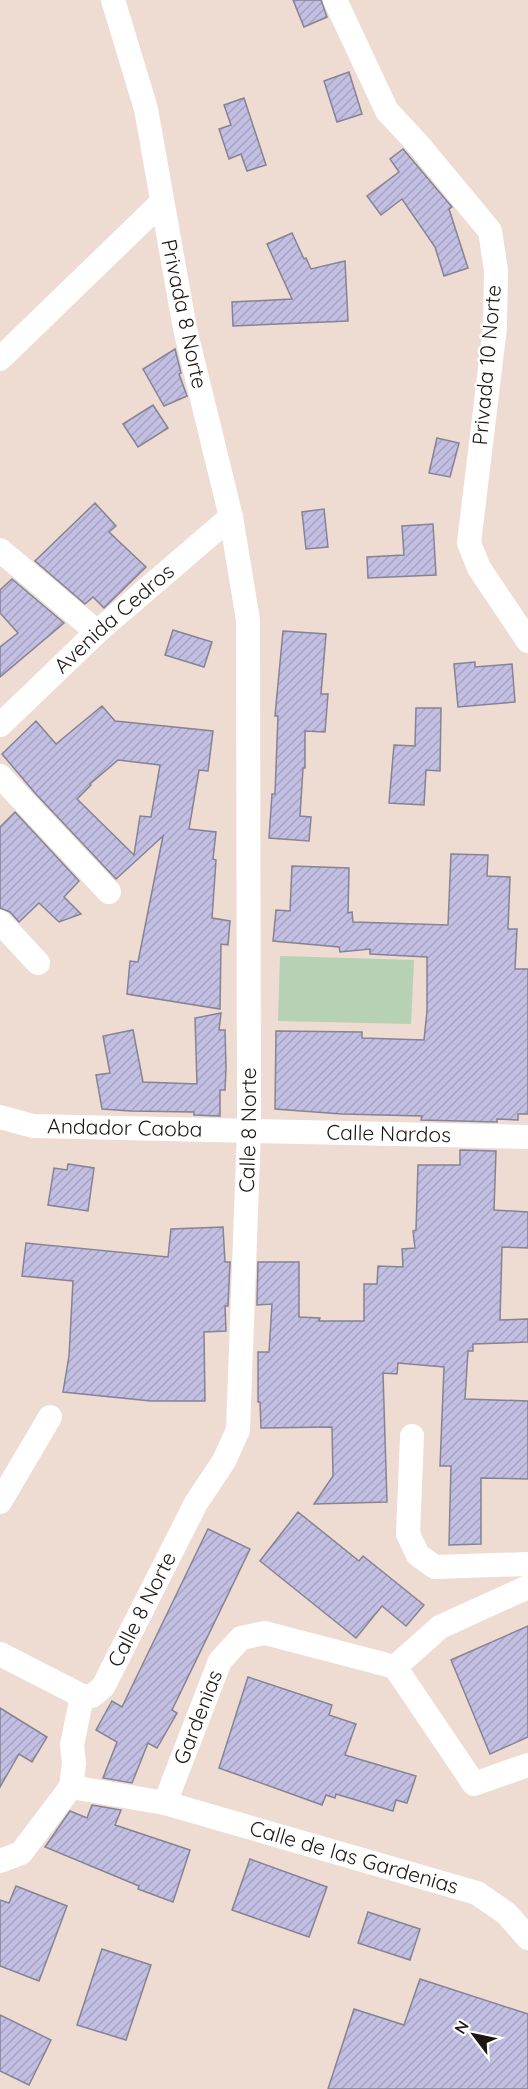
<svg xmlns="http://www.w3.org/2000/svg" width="528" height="2089" viewBox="0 0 528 2089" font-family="Quicksand,sans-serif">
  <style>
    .park { fill: #b6d1b3 }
    .building { fill: url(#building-hatch); stroke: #858394; stroke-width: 1.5; fill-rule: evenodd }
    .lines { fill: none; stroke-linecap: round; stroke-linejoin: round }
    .street { stroke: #fff; stroke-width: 24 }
    .labels { text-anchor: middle; stroke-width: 5; stroke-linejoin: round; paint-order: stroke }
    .street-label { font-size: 21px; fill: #1d1713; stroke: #fff }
  </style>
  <defs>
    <pattern id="building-hatch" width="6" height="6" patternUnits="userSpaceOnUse" patternTransform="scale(1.5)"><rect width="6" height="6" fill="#c3bfe3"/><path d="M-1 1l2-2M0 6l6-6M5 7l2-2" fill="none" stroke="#a7a3c2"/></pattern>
  </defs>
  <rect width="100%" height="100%" fill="#eedbd1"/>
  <path class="park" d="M 280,956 L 414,960 L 411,1024 L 278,1021 Z"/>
  <g class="building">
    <path d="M 293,0 L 321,0 L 327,17 L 304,27 Z"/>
    <path d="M 349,72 L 362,114 L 337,122 L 324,81 Z"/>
    <path d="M 244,98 L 266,165 L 247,171 L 241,154 L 229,159 L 219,129 L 231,125 L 224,105 Z"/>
    <path d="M 403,149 L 452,207 L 449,209 L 468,268 L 444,276 L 435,247 L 402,199 L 381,215 L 367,196 L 399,172 L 390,159 Z"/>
    <path d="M 292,233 L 304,259 L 306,258 L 311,269 L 345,261 L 348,321 L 233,326 L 232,302 L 292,299 L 267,244 Z"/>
    <path d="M 175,349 L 181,373 L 179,374 L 187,396 L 164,406 L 143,369 Z"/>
    <path d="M 153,405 L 168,428 L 138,447 L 123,424 Z"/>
    <path d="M 437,438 L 459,443 L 450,477 L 429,473 Z"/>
    <path d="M 95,503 L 116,526 L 109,532 L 146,567 L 104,608 L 93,597 L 85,604 L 35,561 Z"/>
    <path d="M 324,509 L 328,547 L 306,549 L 302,512 Z"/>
    <path d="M 433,524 L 436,575 L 368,578 L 367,557 L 404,555 L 402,526 Z"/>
    <path d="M 12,579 L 64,623 L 0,677 L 0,647 L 18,633 L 0,613 L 0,590 Z"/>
    <path d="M 173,630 L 212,642 L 204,667 L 165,655 Z"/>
    <path d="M 283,631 L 326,634 L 321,694 L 328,694 L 325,732 L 305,731 L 305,768 L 303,768 L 300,816 L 311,817 L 309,841 L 269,838 L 272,794 L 275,794 L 278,716 L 275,716 Z"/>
    <path d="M 475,662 L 475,667 L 512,664 L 515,702 L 458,707 L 454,664 Z"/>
    <path d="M 102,706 L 115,721 L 213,731 L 208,771 L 199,770 L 189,829 L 216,832 L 213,859 L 216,860 L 212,918 L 230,921 L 228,945 L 221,944 L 220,1009 L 127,994 L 130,961 L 138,962 L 163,836 L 116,879 L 35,793 L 2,754 L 36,721 L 56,744 ZM 118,760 L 160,765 L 151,817 L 140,816 L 134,855 L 77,799 L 91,785 L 90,784 Z"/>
    <path d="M 416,708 L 441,708 L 440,771 L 426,770 L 424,805 L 389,803 L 394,745 L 415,746 Z"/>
    <path d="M 15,812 L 79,881 L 64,897 L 81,914 L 59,922 L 39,903 L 19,922 L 10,912 L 0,908 L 0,827 Z"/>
    <path d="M 451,854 L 488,855 L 487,876 L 510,877 L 508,929 L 517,929 L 515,969 L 528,969 L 528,1114 L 518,1114 L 518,1120 L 497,1119 L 497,1122 L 421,1120 L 422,1116 L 342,1114 L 275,1109 L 276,1031 L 362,1032 L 362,1038 L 424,1040 L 427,1011 L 427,957 L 370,954 L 370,949 L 340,952 L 339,947 L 273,941 L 276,910 L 290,911 L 292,866 L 349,868 L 348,913 L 352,912 L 353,922 L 448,925 Z"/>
    <path d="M 221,1013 L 219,1030 L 225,1030 L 226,1068 L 225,1090 L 220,1090 L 220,1116 L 194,1115 L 194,1112 L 131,1111 L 102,1109 L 96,1075 L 110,1073 L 103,1036 L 133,1030 L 143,1082 L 197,1084 L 195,1018 Z"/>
    <path d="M 460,1150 L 496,1151 L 494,1210 L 528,1212 L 528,1248 L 502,1247 L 500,1320 L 528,1319 L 528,1342 L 473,1344 L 473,1351 L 468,1351 L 465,1399 L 528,1401 L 528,1479 L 481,1478 L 481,1544 L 449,1545 L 451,1466 L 440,1466 L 444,1367 L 398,1363 L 397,1374 L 383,1373 L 387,1502 L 314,1504 L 333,1476 L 332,1427 L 261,1428 L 260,1402 L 258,1402 L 258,1352 L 269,1352 L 272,1304 L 257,1305 L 258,1262 L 299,1262 L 299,1317 L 320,1318 L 319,1321 L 364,1321 L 364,1284 L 377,1284 L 378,1266 L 403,1267 L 402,1249 L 415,1248 L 413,1231 L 416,1230 L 418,1165 L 460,1165 Z"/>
    <path d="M 68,1164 L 94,1168 L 88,1211 L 48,1205 L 54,1168 L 67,1170 Z"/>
    <path d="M 223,1227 L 225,1262 L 230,1262 L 228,1306 L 225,1306 L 226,1331 L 204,1332 L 205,1401 L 151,1401 L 63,1392 L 69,1356 L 73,1281 L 22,1276 L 26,1243 L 168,1257 L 171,1229 Z"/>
    <path d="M 298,1512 L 359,1561 L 363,1556 L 424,1605 L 406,1626 L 382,1606 L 356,1638 L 260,1561 Z"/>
    <path d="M 208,1529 L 250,1549 L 172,1710 L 177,1713 L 157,1748 L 148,1743 L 132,1783 L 103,1778 L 117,1742 L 96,1730 L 112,1701 L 122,1707 Z"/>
    <path d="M 528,1626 L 528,1737 L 490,1754 L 451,1660 Z"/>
    <path d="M 248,1677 L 332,1705 L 329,1715 L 356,1724 L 345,1755 L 416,1776 L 407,1803 L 396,1800 L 393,1811 L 336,1794 L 335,1798 L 326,1795 L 322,1805 L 219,1768 Z"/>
    <path d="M 0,1708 L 47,1737 L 32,1762 L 19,1754 L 0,1787 Z"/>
    <path d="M 92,1805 L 121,1810 L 115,1825 L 190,1850 L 173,1902 L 138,1889 L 139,1886 L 45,1847 L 70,1811 L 87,1818 Z"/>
    <path d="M 250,1859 L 327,1887 L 309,1937 L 232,1910 Z"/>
    <path d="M 16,1886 L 67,1906 L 39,1981 L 0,1966 L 0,1900 L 9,1903 Z"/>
    <path d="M 368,1912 L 420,1929 L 410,1960 L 358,1943 Z"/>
    <path d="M 102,1949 L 151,1965 L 126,2040 L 77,2025 Z"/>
    <path d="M 420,1979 L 528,2014 L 528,2089 L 328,2089 L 354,2009 L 404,2025 Z"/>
    <path d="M 0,2015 L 51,2040 L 29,2085 L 0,2071 Z"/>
  </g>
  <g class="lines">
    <g class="street">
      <path d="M 335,0 L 387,111 L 417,143 L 490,231 L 496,270 L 495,327 L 469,543 L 479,568 L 528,641"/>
      <path d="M 0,359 L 161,203"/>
      <path d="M 0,550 L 97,632"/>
      <path id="s1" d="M 0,725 L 97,632 L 231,517"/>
      <path d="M 0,776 L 109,892"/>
      <path d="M 0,922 L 38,963"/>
      <path id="s2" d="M 0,1117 L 33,1126 L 528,1137"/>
      <path d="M 412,1436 L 408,1534 L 418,1555 L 435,1567 L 528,1564"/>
      <path d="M 0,1502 L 50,1417"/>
      <path d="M 0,1654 L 82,1696"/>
      <path d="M 395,1667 L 474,1784 L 528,1765"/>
      <path d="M 395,1667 L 440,1627 L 528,1587"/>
      <path id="s3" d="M 82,1696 L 92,1696 L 103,1687 L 196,1503 L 224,1461 L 238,1430 L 249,1131 L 248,620 L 231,517 L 185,329 L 146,109 L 113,0"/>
      <path id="s4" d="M 71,1787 L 165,1803 L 477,1893 L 506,1913 L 528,1938"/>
      <path d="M 71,1787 L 74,1763 L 72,1745 L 82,1696"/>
      <path id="s5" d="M 165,1803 L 220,1661 L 241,1638 L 265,1633 L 395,1667"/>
      <path d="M 0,1861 L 21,1853 L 71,1787"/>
    </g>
  </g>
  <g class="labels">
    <g class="street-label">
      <text transform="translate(184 314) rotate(78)" y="7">Privada 8 Norte</text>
      <text transform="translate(487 365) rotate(-85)" y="7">Privada 10 Norte</text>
      <text dy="7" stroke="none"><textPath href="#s1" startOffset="156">Avenida Cedros</textPath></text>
      <text dy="7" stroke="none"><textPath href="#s2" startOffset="126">Andador Caoba</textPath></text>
      <text dy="7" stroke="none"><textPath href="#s3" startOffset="615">Calle 8 Norte</textPath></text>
      <text dy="7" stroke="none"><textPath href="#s2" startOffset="390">Calle Nardos</textPath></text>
      <text dy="7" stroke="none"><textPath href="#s3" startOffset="111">Calle 8 Norte</textPath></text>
      <text dy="7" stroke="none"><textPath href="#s5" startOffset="92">Gardenias</textPath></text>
      <text dy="7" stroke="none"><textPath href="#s4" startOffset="292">Calle de las Gardenias</textPath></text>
    </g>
  </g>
  <g transform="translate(474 2035) rotate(302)" stroke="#ffffff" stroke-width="4.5" paint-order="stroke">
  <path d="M0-4.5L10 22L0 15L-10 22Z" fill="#1d1713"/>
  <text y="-9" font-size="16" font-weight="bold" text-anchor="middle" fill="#1d1713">N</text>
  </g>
</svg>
